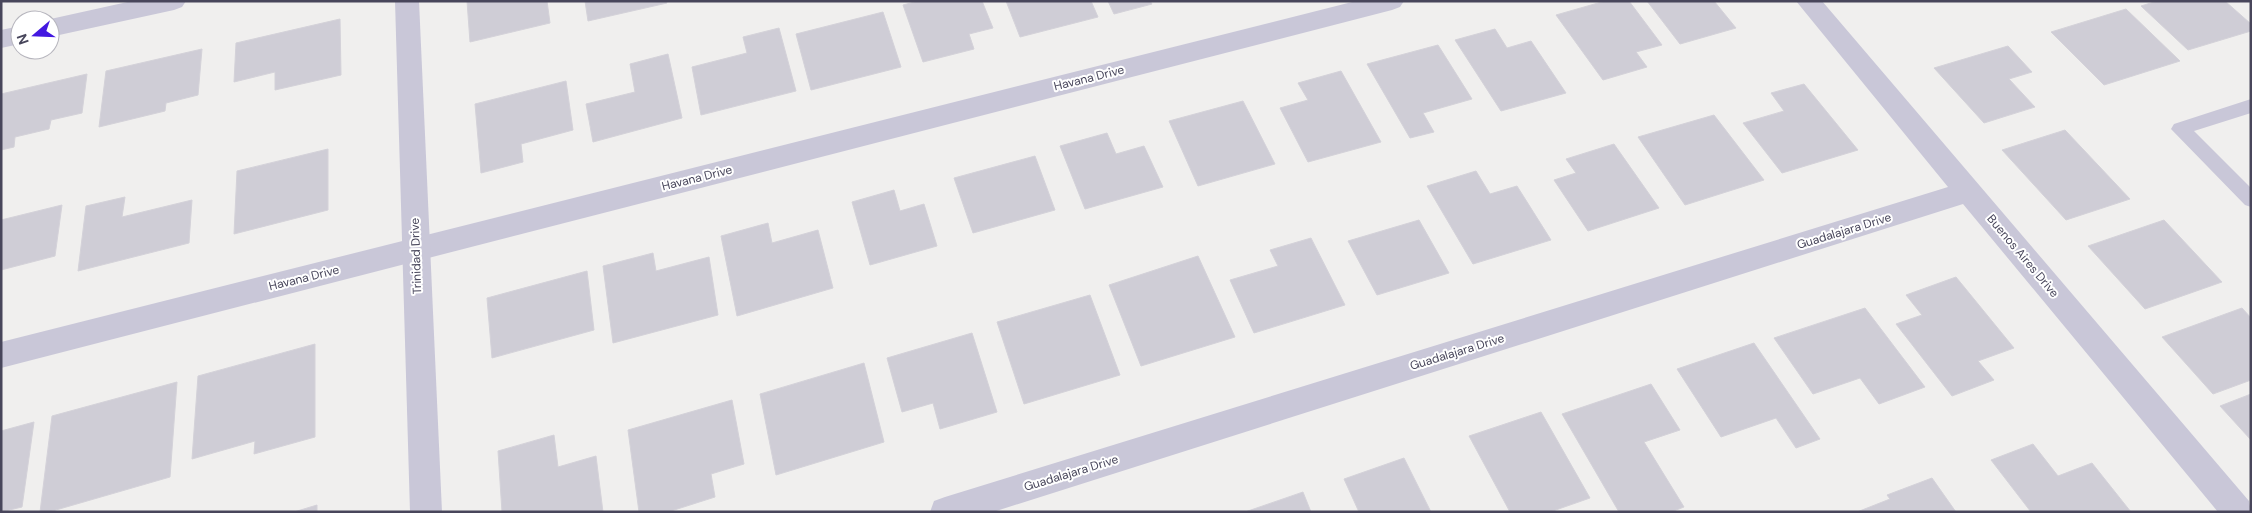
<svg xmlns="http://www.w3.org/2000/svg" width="2252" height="513" viewBox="0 0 2252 513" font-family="'DM Sans',sans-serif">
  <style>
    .building { fill: #cfcdd6; stroke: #d4d2d9 }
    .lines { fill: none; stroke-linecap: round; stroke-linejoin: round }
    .service { fill: #c9c7d8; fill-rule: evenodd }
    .minor { fill: #c9c7d8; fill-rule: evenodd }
    .tertiary { fill: #c9c7d8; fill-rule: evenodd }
    .labels { text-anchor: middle; stroke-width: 4; stroke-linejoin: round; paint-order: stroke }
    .street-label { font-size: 12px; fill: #48465b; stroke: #fff }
  </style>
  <rect width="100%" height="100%" fill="#f0efee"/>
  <g class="building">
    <path d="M 467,1 L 547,1 L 550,23 L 470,42 Z"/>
    <path d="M 585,1 L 666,1 L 667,3 L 588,21 Z"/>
    <path d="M 918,1 L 982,1 L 993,28 L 969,34 L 974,49 L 923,62 L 903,5 Z"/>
    <path d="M 1006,1 L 1091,1 L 1098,17 L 1020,37 Z"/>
    <path d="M 1108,1 L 1150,1 L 1152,4 L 1114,14 Z"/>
    <path d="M 1605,1 L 1629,1 L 1662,45 L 1636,52 L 1647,67 L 1603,80 L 1556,15 Z"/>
    <path d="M 1647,1 L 1714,1 L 1736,28 L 1680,44 Z"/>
    <path d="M 2157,1 L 2225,1 L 2251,24 L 2251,31 L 2188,50 L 2141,6 Z"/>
    <path d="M 2126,9 L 2180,61 L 2104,85 L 2051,32 Z"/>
    <path d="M 883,12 L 901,67 L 811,90 L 796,34 Z"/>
    <path d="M 340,19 L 341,75 L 275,90 L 275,72 L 234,82 L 236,43 Z"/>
    <path d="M 779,28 L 796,91 L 701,115 L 692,67 L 747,53 L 743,37 Z"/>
    <path d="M 1495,29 L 1507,48 L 1531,41 L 1566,93 L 1501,111 L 1455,40 Z"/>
    <path d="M 1438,45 L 1472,99 L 1423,113 L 1434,132 L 1410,138 L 1367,64 Z"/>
    <path d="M 2008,46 L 2032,72 L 2009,79 L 2035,107 L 1984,123 L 1934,68 Z"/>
    <path d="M 202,49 L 198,95 L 166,103 L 165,111 L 99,127 L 106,71 Z"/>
    <path d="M 668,54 L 682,118 L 593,142 L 586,104 L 635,92 L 630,64 Z"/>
    <path d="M 1341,71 L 1381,142 L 1308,162 L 1280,108 L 1308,100 L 1298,83 Z"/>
    <path d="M 87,74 L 82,113 L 51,120 L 49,129 L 15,137 L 14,147 L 1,150 L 1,94 Z"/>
    <path d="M 566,81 L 573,130 L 521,144 L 523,162 L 481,173 L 475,104 Z"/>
    <path d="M 1804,84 L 1858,150 L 1782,173 L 1743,123 L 1784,111 L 1771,93 Z"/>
    <path d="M 1243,101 L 1275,164 L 1198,186 L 1169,121 Z"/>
    <path d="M 1714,115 L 1764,180 L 1685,205 L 1638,137 Z"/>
    <path d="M 2065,130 L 2130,199 L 2066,220 L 2002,150 Z"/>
    <path d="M 1107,133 L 1116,154 L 1144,146 L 1163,187 L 1085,209 L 1060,146 Z"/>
    <path d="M 1614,144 L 1659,208 L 1588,231 L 1554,180 L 1576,173 L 1566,159 Z"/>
    <path d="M 328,149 L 328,210 L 234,234 L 237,171 Z"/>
    <path d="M 1035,156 L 1055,210 L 973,233 L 954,178 Z"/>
    <path d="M 1476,171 L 1490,194 L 1517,186 L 1551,240 L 1473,264 L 1427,186 Z"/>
    <path d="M 894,190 L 900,211 L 924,204 L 937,246 L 870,265 L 852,202 Z"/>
    <path d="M 125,197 L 122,217 L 192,200 L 189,243 L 78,271 L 86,206 Z"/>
    <path d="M 62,205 L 55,256 L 1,270 L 1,220 Z"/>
    <path d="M 1419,220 L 1449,273 L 1377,295 L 1348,241 Z"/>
    <path d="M 2164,220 L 2222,282 L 2145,309 L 2088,246 Z"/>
    <path d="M 768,223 L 772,243 L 818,230 L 833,288 L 737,316 L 721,236 Z"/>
    <path d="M 1311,238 L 1345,305 L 1254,333 L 1230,280 L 1278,266 L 1270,250 Z"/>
    <path d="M 653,253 L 656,271 L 709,257 L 718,315 L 613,343 L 603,266 Z"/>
    <path d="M 1198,256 L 1235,337 L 1141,366 L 1109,285 Z"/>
    <path d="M 587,271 L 594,330 L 492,358 L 487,298 Z"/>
    <path d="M 1956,277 L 2014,348 L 1978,361 L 1994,380 L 1952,396 L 1896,324 L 1922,315 L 1906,295 Z"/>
    <path d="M 1090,295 L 1120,375 L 1024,404 L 997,322 Z"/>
    <path d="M 1865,308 L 1925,387 L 1879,404 L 1860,378 L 1813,394 L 1774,338 Z"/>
    <path d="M 2242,308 L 2251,318 L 2251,380 L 2213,394 L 2162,337 Z"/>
    <path d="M 972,333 L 997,412 L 940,429 L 933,403 L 902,412 L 887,358 Z"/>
    <path d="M 1754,343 L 1820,439 L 1796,448 L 1776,418 L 1721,437 L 1677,369 Z"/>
    <path d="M 315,344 L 315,437 L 254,454 L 255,441 L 192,459 L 198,376 Z"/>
    <path d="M 864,363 L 884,442 L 776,475 L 760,394 Z"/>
    <path d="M 177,382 L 170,477 L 49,512 L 40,512 L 52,416 Z"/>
    <path d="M 1651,384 L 1680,430 L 1644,442 L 1684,507 L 1671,512 L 1619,512 L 1562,414 Z"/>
    <path d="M 2251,394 L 2251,440 L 2220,406 Z"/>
    <path d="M 732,400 L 744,464 L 711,474 L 715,497 L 668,512 L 639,512 L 628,430 Z"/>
    <path d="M 1541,412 L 1590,498 L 1550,512 L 1510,512 L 1469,436 Z"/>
    <path d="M 34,422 L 22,507 L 1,512 L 1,431 Z"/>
    <path d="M 554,435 L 558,467 L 596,456 L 603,512 L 502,512 L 498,451 Z"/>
    <path d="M 2033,444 L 2058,476 L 2092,463 L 2131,512 L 2031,512 L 1991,460 Z"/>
    <path d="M 1404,458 L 1431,512 L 1359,512 L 1344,479 Z"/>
    <path d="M 1932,478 L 1956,512 L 1857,512 L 1890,499 L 1887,495 Z"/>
    <path d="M 1303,492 L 1311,512 L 1245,512 Z"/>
    <path d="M 317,505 L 317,512 L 294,512 Z"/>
  </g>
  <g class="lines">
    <path class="service" d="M 2251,99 L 2251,113 L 2194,131 L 2251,188 L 2251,207 L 2245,205 L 2171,129 L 2174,124 Z"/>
    <g class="minor">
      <path d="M 132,1 L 186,1 L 182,7 L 174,10 L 50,37 L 50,20 L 46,20 Z"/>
      <path d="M 1356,1 L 1404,1 L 1400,7 L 1392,10 L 1,368 L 1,342 Z"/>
      <path d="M 1796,1 L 1822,1 L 2249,501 L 2251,512 L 2218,512 L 1963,204 L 993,512 L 930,512 L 934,501 L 945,497 L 1948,187 Z"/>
      <path d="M 20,26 L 20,44 L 1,48 L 1,30 Z"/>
    </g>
    <path class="tertiary" d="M 395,1 L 419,1 L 442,512 L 410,512 Z"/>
  </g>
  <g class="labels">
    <g class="street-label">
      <text transform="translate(1089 78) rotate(-14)" y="4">Havana Drive</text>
      <text transform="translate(697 178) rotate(-14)" y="4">Havana Drive</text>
      <text transform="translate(1844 231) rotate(-17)" y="4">Guadalajara Drive</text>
      <text transform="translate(416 256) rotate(-92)" y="4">Trinidad Drive</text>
      <text transform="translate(2023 256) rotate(50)" y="4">Buenos Aires Drive</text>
      <text transform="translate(304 278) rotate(-14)" y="4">Havana Drive</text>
      <text transform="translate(1457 352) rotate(-17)" y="4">Guadalajara Drive</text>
      <text transform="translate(1071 473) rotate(-17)" y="4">Guadalajara Drive</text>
    </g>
  </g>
  <rect width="2252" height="513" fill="none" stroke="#48465b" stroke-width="5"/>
  <g transform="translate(35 35) rotate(251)"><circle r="24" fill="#ffffff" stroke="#b6b5bd"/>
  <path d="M0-4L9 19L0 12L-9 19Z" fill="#4318e0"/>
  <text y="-8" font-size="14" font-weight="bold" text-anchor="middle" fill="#48465b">N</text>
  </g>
</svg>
